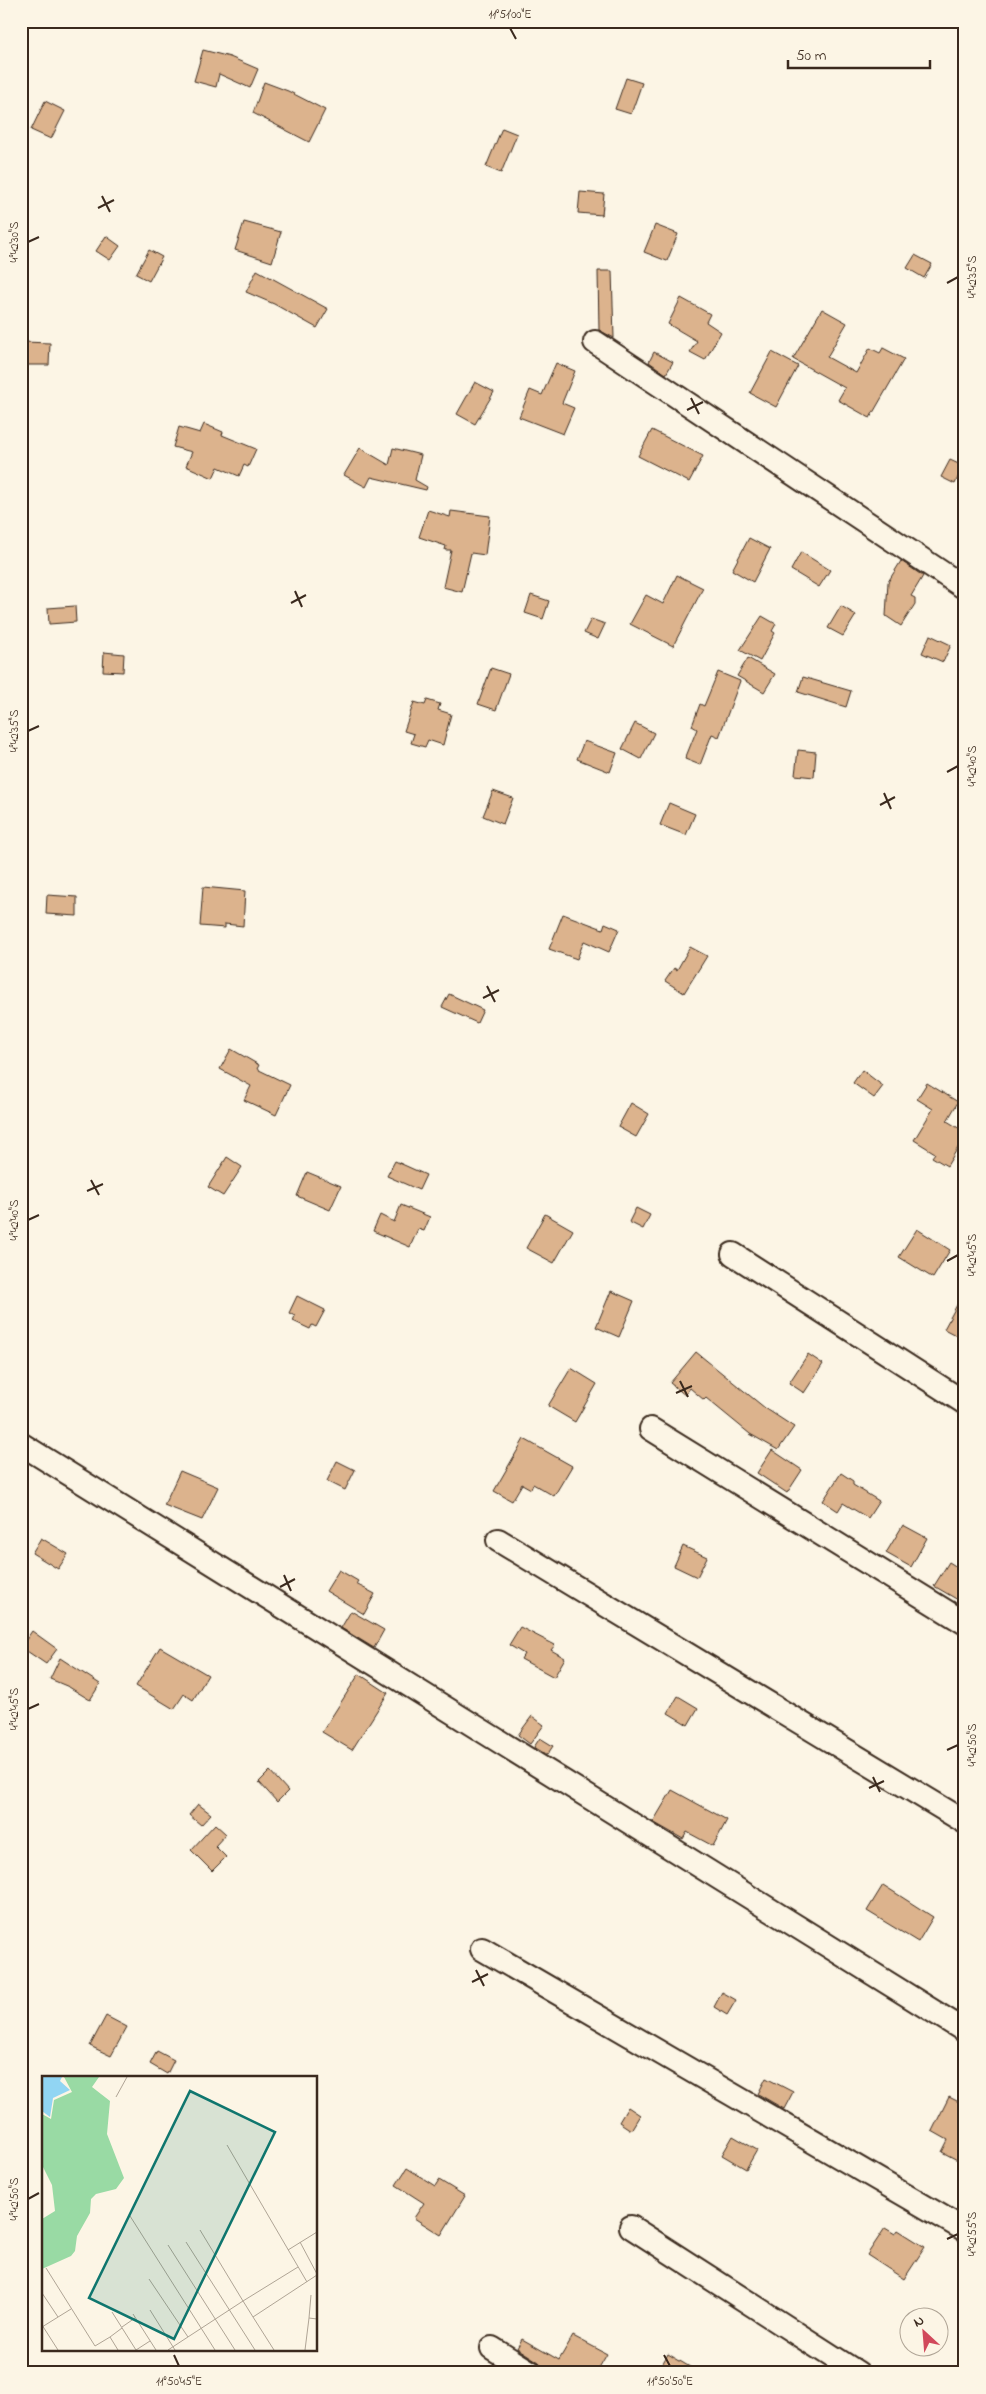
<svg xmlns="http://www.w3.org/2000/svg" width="986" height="2394" viewBox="0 0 986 2394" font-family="'Indie Flower',sans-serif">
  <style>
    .building { fill: #dcb38d; stroke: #3b2a1e }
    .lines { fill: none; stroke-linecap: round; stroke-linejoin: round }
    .minor-casing { stroke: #3b2a1e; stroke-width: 26 }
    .minor { stroke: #fcf5e5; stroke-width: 22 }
    .ticks { fill: none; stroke: #3b2a1e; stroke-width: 2 }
    .inset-road { fill: none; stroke: #afa495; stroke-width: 1 }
    .view { fill: #0f766e; fill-opacity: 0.15; stroke: #0f766e; stroke-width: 2.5 }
    .inset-edge { fill: none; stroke: #3b2a1e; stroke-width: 2.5 }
    .neatline { fill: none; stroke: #3b2a1e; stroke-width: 2 }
    .ticks-label { font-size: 12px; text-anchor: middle; fill: #3b2a1e }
  </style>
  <rect width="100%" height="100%" fill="#fcf5e5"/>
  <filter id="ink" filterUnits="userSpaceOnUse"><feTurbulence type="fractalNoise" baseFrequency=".02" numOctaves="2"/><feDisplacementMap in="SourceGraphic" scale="10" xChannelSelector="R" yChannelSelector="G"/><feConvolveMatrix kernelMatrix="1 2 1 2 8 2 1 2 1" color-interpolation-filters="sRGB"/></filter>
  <g filter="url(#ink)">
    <g class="building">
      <path d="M 203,50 L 230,57 L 258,69 L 250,88 L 219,74 L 216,87 L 194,81 Z"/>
      <path d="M 626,78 L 642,83 L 631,114 L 615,109 Z"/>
      <path d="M 264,82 L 288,91 L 325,110 L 309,142 L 253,113 Z"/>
      <path d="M 45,101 L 65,111 L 51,139 L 31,130 Z"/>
      <path d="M 502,128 L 517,134 L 501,173 L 486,167 Z"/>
      <path d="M 580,192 L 604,194 L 602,215 L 578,213 Z"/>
      <path d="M 244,222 L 281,232 L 272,262 L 235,250 Z"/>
      <path d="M 655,225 L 678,234 L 667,261 L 644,252 Z"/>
      <path d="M 106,236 L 120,246 L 110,260 L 96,251 Z"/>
      <path d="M 149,250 L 162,257 L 149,281 L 136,274 Z"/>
      <path d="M 915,255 L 932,264 L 924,278 L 907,268 Z"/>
      <path d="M 257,270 L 328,309 L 317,328 L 274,304 L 246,292 Z"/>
      <path d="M 598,271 L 612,271 L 614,338 L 599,330 Z"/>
      <path d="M 681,298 L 710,314 L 706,322 L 721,332 L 705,360 L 690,352 L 697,341 L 668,324 Z"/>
      <path d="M 822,309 L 847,323 L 827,357 L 856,373 L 870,348 L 880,353 L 883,348 L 904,359 L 870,418 L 838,400 L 845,388 L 793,359 Z"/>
      <path d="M 24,342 L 50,343 L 49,365 L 24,365 Z"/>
      <path d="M 654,352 L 673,362 L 666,374 L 649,362 Z"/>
      <path d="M 772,352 L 798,366 L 776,407 L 750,393 Z"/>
      <path d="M 556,363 L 575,371 L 562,403 L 574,408 L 563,434 L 519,417 L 530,390 L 542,395 Z"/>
      <path d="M 475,382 L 494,392 L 475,424 L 457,414 Z"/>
      <path d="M 204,424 L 223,432 L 222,435 L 256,449 L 248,467 L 244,465 L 239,476 L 218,467 L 213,478 L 186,466 L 192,452 L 173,447 L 179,427 L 200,433 Z"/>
      <path d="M 652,430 L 703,456 L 689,482 L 638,456 Z"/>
      <path d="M 360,448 L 389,465 L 393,448 L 421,455 L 415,480 L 427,487 L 426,490 L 371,477 L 366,487 L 344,475 Z"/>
      <path d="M 950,460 L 963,466 L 955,484 L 941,477 Z"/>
      <path d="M 428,510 L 450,517 L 451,511 L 490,516 L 485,555 L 471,553 L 462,592 L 443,587 L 451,550 L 445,550 L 446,546 L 419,537 Z"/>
      <path d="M 749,538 L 770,549 L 753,582 L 732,570 Z"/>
      <path d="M 801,552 L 830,570 L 819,587 L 791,570 Z"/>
      <path d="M 901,561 L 923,576 L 911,596 L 915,598 L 915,604 L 901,626 L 886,616 L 888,582 Z"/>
      <path d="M 677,575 L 703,588 L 673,646 L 630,624 L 646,595 L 663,604 Z"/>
      <path d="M 531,595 L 549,601 L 543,619 L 525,613 Z"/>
      <path d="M 75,606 L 76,622 L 49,624 L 48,608 Z"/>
      <path d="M 841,606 L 856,615 L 843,636 L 828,628 Z"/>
      <path d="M 762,616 L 776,624 L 772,631 L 775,633 L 760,661 L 740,650 Z"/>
      <path d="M 591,619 L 605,624 L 598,639 L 584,633 Z"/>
      <path d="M 930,635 L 951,645 L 943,662 L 922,653 Z"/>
      <path d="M 104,652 L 124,654 L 123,672 L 103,671 Z"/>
      <path d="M 748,658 L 775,674 L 764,692 L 737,676 Z"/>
      <path d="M 491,668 L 509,674 L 496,710 L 478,704 Z"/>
      <path d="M 718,672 L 740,681 L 719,737 L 712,734 L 700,765 L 685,759 L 697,729 L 692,726 L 700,704 L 704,706 Z"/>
      <path d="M 803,677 L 851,691 L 846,707 L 798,692 Z"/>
      <path d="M 427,700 L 440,704 L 438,710 L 451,714 L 443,745 L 428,740 L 425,747 L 411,743 L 414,734 L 404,731 L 414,702 L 425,705 Z"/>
      <path d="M 635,723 L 654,733 L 641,759 L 622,749 Z"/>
      <path d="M 584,741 L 617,753 L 610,772 L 577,759 Z"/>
      <path d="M 798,750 L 816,752 L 814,777 L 795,775 Z"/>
      <path d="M 493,791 L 513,798 L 503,824 L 483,816 Z"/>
      <path d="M 669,803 L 695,814 L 686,835 L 660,825 Z"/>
      <path d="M 203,887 L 245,891 L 243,926 L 225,924 L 225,928 L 200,926 Z"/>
      <path d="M 47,895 L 77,897 L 77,916 L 46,914 Z"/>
      <path d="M 563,914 L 603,929 L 605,923 L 619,929 L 609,952 L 584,941 L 577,959 L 549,949 Z"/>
      <path d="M 690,947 L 707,956 L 684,993 L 665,981 L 674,968 L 677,970 Z"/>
      <path d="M 449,994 L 483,1010 L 477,1023 L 442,1007 Z"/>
      <path d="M 231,1049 L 259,1065 L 257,1069 L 290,1085 L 276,1115 L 244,1100 L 251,1086 L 220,1069 Z"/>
      <path d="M 862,1070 L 883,1086 L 874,1098 L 853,1083 Z"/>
      <path d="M 927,1083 L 958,1102 L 947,1121 L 965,1132 L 965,1136 L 947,1166 L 932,1157 L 935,1153 L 914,1140 L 933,1109 L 917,1099 Z"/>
      <path d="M 631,1103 L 649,1114 L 636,1137 L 618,1127 Z"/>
      <path d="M 227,1157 L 242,1167 L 223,1196 L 208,1187 Z"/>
      <path d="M 395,1161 L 426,1175 L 419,1190 L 387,1176 Z"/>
      <path d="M 307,1172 L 341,1186 L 330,1210 L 297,1196 Z"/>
      <path d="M 401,1205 L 430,1217 L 424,1231 L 418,1229 L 410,1247 L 373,1231 L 380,1215 L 394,1222 Z"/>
      <path d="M 636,1208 L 650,1215 L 643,1229 L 629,1222 Z"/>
      <path d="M 545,1214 L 573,1230 L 554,1263 L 526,1248 Z"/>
      <path d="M 917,1229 L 950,1250 L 933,1278 L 899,1257 Z"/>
      <path d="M 965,1290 L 965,1340 L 944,1329 Z"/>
      <path d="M 611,1291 L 634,1301 L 619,1337 L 596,1327 Z"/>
      <path d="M 297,1296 L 325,1310 L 316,1327 L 312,1325 L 310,1329 L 293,1321 L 295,1316 L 289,1313 Z"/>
      <path d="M 696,1352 L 765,1408 L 794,1427 L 778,1450 L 750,1434 L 706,1398 L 704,1400 L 690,1388 L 685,1395 L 670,1383 Z"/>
      <path d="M 808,1354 L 823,1364 L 804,1393 L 789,1383 Z"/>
      <path d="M 571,1368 L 597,1384 L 575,1422 L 548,1406 Z"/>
      <path d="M 524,1439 L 572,1466 L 554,1496 L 533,1484 L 531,1489 L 522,1484 L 512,1501 L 494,1491 Z"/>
      <path d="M 772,1450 L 802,1470 L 787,1493 L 757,1473 Z"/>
      <path d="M 337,1461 L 355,1470 L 345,1490 L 327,1481 Z"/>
      <path d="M 180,1471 L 218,1487 L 202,1520 L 164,1505 Z"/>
      <path d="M 841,1473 L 853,1481 L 853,1485 L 879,1501 L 868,1518 L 843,1503 L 838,1511 L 823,1501 Z"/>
      <path d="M 903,1525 L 927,1538 L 911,1567 L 886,1553 Z"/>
      <path d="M 41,1538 L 68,1554 L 58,1569 L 32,1553 Z"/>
      <path d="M 683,1546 L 707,1557 L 697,1577 L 674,1566 Z"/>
      <path d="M 949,1562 L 965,1572 L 965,1604 L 934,1586 Z"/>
      <path d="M 339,1570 L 358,1581 L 356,1584 L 375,1594 L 364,1614 L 326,1591 Z"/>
      <path d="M 351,1611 L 384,1630 L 374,1648 L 341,1628 Z"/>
      <path d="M 520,1627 L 555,1645 L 551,1650 L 565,1658 L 554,1677 L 521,1659 L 524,1654 L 509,1645 Z"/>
      <path d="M 32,1631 L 57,1649 L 46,1664 L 21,1647 Z"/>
      <path d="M 160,1647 L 208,1675 L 193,1700 L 184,1694 L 174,1709 L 136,1686 Z"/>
      <path d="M 60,1658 L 100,1684 L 90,1700 L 69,1687 L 50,1679 Z"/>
      <path d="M 359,1674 L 388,1693 L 352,1750 L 322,1732 Z"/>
      <path d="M 678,1696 L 698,1708 L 688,1725 L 668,1713 Z"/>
      <path d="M 532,1716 L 544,1725 L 530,1744 L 518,1735 Z"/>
      <path d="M 540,1738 L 553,1746 L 547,1755 L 534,1747 Z"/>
      <path d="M 270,1771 L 288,1791 L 277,1802 L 259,1782 Z"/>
      <path d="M 672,1790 L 727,1820 L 713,1846 L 687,1832 L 683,1839 L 653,1822 Z"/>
      <path d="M 198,1804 L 211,1814 L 201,1825 L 189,1815 Z"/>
      <path d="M 215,1824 L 226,1834 L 215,1846 L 226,1857 L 212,1871 L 191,1850 Z"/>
      <path d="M 883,1885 L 933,1917 L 918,1942 L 867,1911 Z"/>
      <path d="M 722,1992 L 736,2000 L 727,2015 L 714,2007 Z"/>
      <path d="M 106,2016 L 127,2027 L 111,2056 L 90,2046 Z"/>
      <path d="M 157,2051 L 174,2060 L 167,2074 L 150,2064 Z"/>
      <path d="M 766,2078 L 793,2092 L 784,2109 L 758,2094 Z"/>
      <path d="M 949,2097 L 965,2105 L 965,2164 L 942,2152 L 948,2140 L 932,2131 Z"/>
      <path d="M 628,2107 L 640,2115 L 631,2130 L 619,2122 Z"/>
      <path d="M 733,2136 L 757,2150 L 746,2169 L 722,2155 Z"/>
      <path d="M 407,2168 L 435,2186 L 439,2180 L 465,2196 L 441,2235 L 414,2218 L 424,2203 L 396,2185 Z"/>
      <path d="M 885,2228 L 895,2234 L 898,2230 L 925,2247 L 904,2279 L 867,2255 Z"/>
      <path d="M 573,2336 L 607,2354 L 596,2373 L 545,2373 L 539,2362 L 517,2348 L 522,2339 L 559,2360 Z"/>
      <path d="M 668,2354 L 700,2373 L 657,2373 Z"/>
    </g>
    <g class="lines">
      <g class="minor-casing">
        <g id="minor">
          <path d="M 595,342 L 965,588"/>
          <path d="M 733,1254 L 965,1403"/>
          <path d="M 651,1429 L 965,1623"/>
          <path d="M 21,1444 L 965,2031"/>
          <path d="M 498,1540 L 965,1822"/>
          <path d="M 482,1949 L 965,2230"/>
          <path d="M 631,2227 L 858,2373"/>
          <path d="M 492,2348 L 532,2373"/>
        </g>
      </g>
      <use href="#minor" class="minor"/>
    </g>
  </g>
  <path class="ticks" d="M 510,28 L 516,39M 102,196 L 110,212M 98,208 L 114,200M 28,242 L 39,237M 947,283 L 958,277M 691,398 L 699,414M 687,410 L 703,402M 295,591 L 302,607M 291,603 L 306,595M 28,731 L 39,726M 947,772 L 958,766M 884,793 L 891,809M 880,805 L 895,797M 487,986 L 495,1002M 483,998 L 499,990M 91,1180 L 99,1195M 87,1191 L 103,1184M 28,1220 L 39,1215M 947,1261 L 958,1255M 680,1381 L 688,1397M 676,1393 L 692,1386M 284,1575 L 291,1591M 280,1587 L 295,1579M 28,1709 L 39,1704M 947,1750 L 958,1745M 873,1777 L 880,1792M 869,1788 L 884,1781M 476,1970 L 484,1986M 472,1982 L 488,1974M 28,2199 L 39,2193M 947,2239 L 958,2234M 174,2355 L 179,2366M 664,2355 L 670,2366"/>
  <g transform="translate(42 2076)">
    <rect width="275" height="275" fill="#fcf5e5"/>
    <path d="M 22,1 L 57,1 L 50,11 L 68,25 L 65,58 L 82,102 L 74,113 L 54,118 L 49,123 L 48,137 L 35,160 L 33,175 L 29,180 L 0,193 L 0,143 L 13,135 L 10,109 L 0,89 L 0,38 L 9,43 L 12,24 L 30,16 Z" fill="#99daa4"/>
    <path d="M 0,1 L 20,1 L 18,5 L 28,14 L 11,22 L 8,41 L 0,35 Z" fill="#91d5f3"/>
    <path class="inset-road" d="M 74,21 L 85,1M 185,69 L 265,206M 88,140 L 173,274M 158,154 L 201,225 L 256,191M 144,166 L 213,274M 258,166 L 275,198M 126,169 L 193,274M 246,174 L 275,156M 4,192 L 53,270 L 68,261 L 76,274M 107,203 L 146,261M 0,217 L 16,241M 108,234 L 133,274M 70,236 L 94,274M 91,238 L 114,274M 211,241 L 232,274M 267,242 L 269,219M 0,249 L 16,274M 0,251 L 29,233M 80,251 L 93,242M 68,261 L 80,252M 94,274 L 108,265M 126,274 L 201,225 L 211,241 L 275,199M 263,274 L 267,242 L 275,243"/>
    <path class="view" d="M 148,15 L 233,56 L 132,263 L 47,222 Z"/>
    <rect width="275" height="275" class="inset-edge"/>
  </g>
  <rect width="986" height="2394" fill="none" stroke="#fcf5e5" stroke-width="55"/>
  <g transform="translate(924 2332) rotate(334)"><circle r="24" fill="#fcf5e5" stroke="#afa495"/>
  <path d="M0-4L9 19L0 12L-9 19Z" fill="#d1495b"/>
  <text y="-8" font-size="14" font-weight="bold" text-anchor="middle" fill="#3b2a1e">N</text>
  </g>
  <path d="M788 60v8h142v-8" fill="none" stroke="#3b2a1e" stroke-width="2.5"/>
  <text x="796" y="60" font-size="15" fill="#3b2a1e" stroke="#fcf5e5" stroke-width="4" paint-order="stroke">50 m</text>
  <rect x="28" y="28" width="930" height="2338" class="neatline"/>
  <g class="ticks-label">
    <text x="510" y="18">11°51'00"E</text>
    <text transform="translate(14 242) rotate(-90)" y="4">4°42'30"S</text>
    <text transform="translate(972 277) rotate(-90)" y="4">4°42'35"S</text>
    <text transform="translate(14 731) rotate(-90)" y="4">4°42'35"S</text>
    <text transform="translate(972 766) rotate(-90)" y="4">4°42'40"S</text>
    <text transform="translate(14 1220) rotate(-90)" y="4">4°42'40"S</text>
    <text transform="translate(972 1255) rotate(-90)" y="4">4°42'45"S</text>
    <text transform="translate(14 1709) rotate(-90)" y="4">4°42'45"S</text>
    <text transform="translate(972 1745) rotate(-90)" y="4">4°42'50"S</text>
    <text transform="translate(14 2199) rotate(-90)" y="4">4°42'50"S</text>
    <text transform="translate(972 2234) rotate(-90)" y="4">4°42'55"S</text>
    <text x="179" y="2385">11°50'45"E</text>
    <text x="670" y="2385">11°50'50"E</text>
  </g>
</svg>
